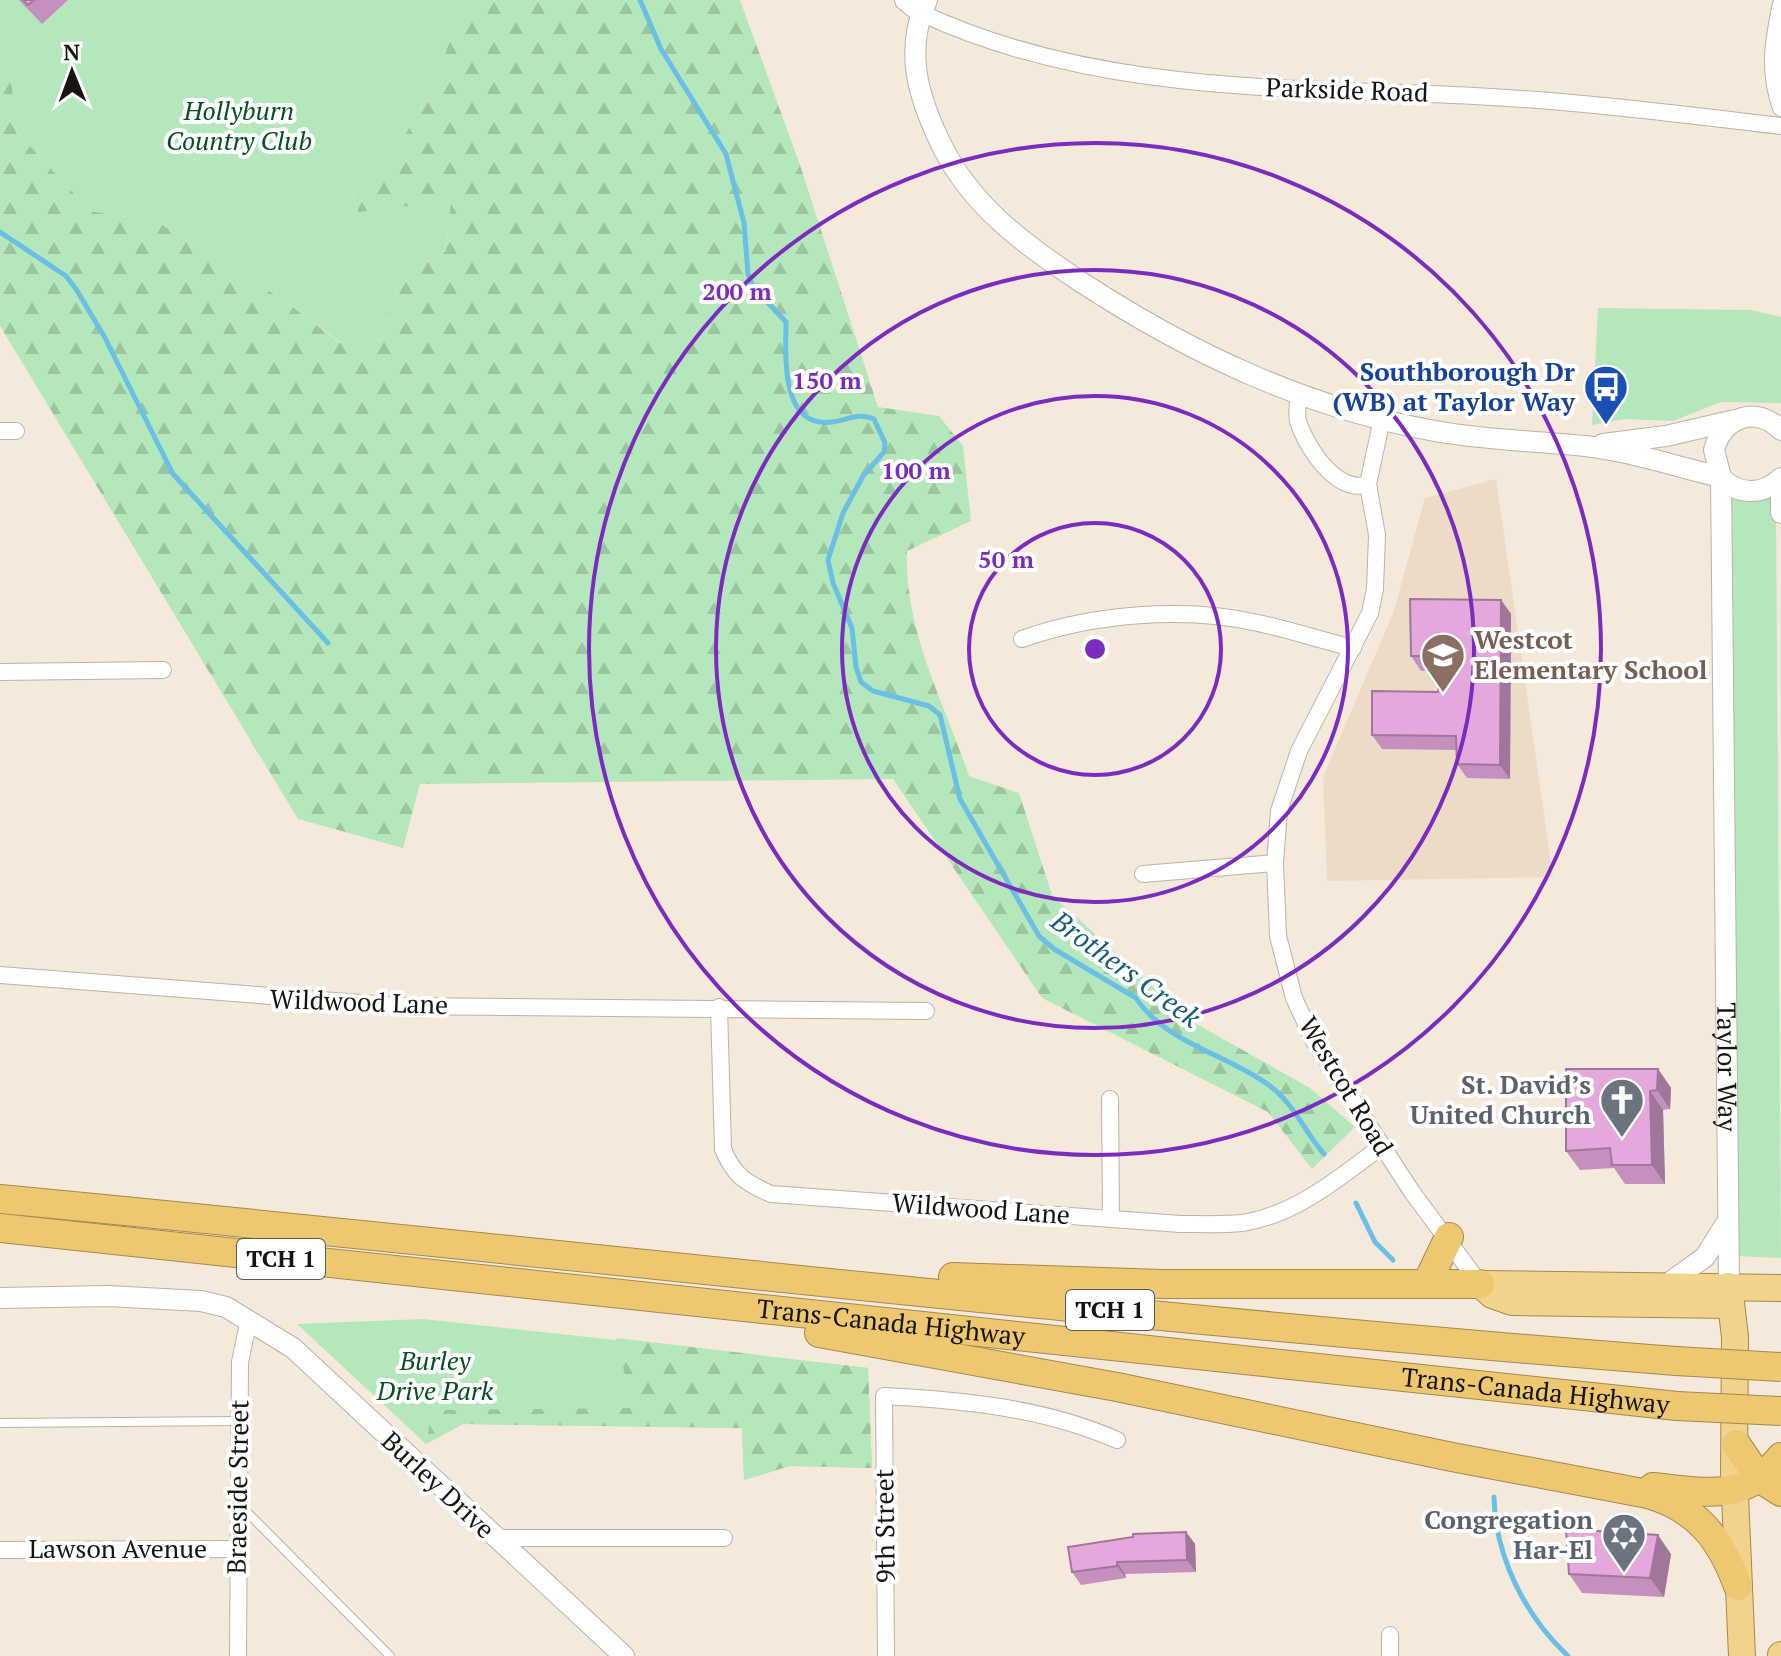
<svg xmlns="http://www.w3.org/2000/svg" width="1781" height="1656" viewBox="0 0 1781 1656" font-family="'PT Serif',serif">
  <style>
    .built { fill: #ecdbc7 }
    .green { fill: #b5e7bc }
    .forest { fill: url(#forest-firs) }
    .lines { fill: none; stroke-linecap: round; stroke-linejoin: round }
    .stream { stroke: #69c0e4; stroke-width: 5 }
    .service-casing { stroke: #bdb2a4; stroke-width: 10 }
    .minor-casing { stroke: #bdb2a4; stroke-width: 18 }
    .tertiary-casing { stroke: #bdb2a4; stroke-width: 22 }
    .trunk-casing { stroke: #a3894e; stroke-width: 28 }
    .motorway-casing { stroke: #a3894e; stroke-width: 30 }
    .service { stroke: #fff; stroke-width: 8 }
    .minor { stroke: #fff; stroke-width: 16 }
    .tertiary { stroke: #fff; stroke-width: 20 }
    .trunk { stroke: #f2d38c; stroke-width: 26 }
    .motorway { stroke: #eec870; stroke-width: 28 }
    .motorway-bridge-casing { stroke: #a3894e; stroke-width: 30; stroke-linecap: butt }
    .motorway-bridge { stroke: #eec870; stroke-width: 28 }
    .wall { fill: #c590bd }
    .shaded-wall { fill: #a0769a }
    .building { fill: #e5a8dc; stroke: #a0769a; stroke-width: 2 }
    .ring { fill: none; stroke: #7b2cbf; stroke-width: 4 }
    .labels { text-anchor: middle; stroke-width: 8; stroke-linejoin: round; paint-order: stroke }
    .shield { fill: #fff; stroke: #5d5a58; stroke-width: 2 }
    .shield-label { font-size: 24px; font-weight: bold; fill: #181410 }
    .street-label { font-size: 26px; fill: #181410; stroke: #fff }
    .park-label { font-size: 26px; font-style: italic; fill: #065021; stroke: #fff }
    .transit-label { font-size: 26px; font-weight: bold; fill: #164399; stroke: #fff; text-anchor: end }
    .education-label { font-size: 26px; font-weight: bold; fill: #785e54; stroke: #fff; text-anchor: start }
    .worship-label { font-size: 26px; font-weight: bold; fill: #5b616d; stroke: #fff; text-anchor: end }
    .water-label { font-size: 28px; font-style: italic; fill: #195e77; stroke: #fff }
    .centre { fill: #7b2cbf; stroke: #fff; stroke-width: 4 }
    .ring-label { font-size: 24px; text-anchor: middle; font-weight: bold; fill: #7b2cbf; stroke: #fff; stroke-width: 8; stroke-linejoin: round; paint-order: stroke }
  </style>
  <defs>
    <pattern id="forest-firs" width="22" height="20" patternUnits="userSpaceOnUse" patternTransform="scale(2)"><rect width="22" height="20" fill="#b5e7bc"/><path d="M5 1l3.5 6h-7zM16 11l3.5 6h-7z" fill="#9bc5a1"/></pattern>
  </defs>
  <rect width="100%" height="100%" fill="#f5e9db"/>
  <path class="built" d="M 1496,479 L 1553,877 L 1327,881 L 1323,777 L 1394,611 L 1425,498 Z"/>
  <g class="green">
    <path d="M 0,0 L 462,0 L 439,75 L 396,151 L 352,190 L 358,211 L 451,201 L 446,251 L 400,279 L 382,339 L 341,343 L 282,299 L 157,222 L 90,211 L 18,133 L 11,82 L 0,90 Z"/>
    <path d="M 1598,308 L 1751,310 L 1781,317 L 1781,403 L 1721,402 L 1673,421 L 1625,419 L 1592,425 Z"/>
    <path d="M 1727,493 L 1774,493 L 1776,507 L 1781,1258 L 1736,1256 Z"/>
    <path d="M 423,1319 L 868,1368 L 872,1468 L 790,1466 L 744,1480 L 742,1428 L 463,1424 L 426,1444 L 297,1324 Z"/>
  </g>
  <g class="forest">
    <path d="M 462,0 L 740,0 L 801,168 L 878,407 L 939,416 L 963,446 L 971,521 L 907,551 C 904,630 944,702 969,776 L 1019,793 L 1052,895 L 1191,1021 L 1310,1088 L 1355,1127 L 1312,1169 L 1268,1112 L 1042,998 L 893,779 L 420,784 L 403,848 L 298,819 L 0,326 L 0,90 L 11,81 L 18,133 L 90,211 L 157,222 L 282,299 L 340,343 L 382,339 L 400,279 L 446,251 L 451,201 L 358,212 L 352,189 L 396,151 L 439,75 Z"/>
    <path d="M 616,1338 L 868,1368 L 872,1468 L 790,1466 L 744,1480 L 742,1428 L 463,1424 L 426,1444 L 432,1410 L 633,1408 Z"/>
  </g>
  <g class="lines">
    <g class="stream">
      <path d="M 640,0 L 661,49 L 726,154 L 744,223 L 748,274 L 754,288 L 786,322 C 786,353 779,429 832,422 C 849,420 857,412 874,419 L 885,443 L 884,452 L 863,476 L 843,513 L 828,560 L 833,583 L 852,628 L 856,667 L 861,682 L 873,691 L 929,706 L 940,715 L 960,799 L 1039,936 L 1054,949 L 1136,998 C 1165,1043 1229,1055 1270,1086 C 1294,1104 1305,1132 1324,1154"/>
      <path d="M 0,232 L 66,276 L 76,289 L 104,336 L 173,474 L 328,643"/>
      <path d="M 1356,1203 L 1375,1242 L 1393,1260"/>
      <path d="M 1494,1497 C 1495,1556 1525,1616 1568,1656"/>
    </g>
    <g class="service-casing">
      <g id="service">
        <path d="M 0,1423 L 238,1421"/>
        <path d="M 240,1505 L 390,1656"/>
      </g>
    </g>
    <g class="minor-casing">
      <g id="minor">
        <path d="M 1781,4 C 1773,41 1768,72 1781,108"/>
        <path d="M 921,13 C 1095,94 1287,87 1474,96 C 1576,101 1679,114 1781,126"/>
        <path d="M 1299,395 C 1298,403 1296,414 1298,421 C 1306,447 1337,495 1368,484"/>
        <path d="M 1382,419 L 1368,484 L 1377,535 L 1375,589 L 1370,613 L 1299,751 L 1279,811 L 1275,863 L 1278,936 L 1294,998 L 1314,1041 L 1412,1192 L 1480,1284"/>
        <path d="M 0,431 L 16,431"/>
        <path d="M 1022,639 C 1092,614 1185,606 1258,623 C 1290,630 1321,640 1353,648"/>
        <path d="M 0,672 L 163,670"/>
        <path d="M 1143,874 L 1275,863"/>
        <path d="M 0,975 L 400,1006 L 926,1011"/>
        <path d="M 719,1007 L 723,1149 C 733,1175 746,1183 771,1194 L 1180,1224 C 1200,1224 1222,1225 1242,1223 C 1296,1215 1340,1177 1382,1146"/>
        <path d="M 1110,1099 L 1111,1218"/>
        <path d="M 494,1538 L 724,1538"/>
        <path d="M 0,1550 L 237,1549"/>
        <path d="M 1390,1635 L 1390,1656"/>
        <path d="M 238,1656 L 240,1362 L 249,1319"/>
        <path d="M 886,1656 L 884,1396 C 963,1400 1045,1408 1117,1440"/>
      </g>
    </g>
    <g class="tertiary-casing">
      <g id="tertiary">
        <path d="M 905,0 L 921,13"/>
        <path d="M 927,0 C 904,50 918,97 941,144 C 971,206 1025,245 1081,282 C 1190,353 1306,408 1435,431 C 1485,440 1535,441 1585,446 C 1631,451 1676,467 1721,477"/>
        <path d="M 1781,430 C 1756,405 1723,417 1714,450 L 1721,477 C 1738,496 1763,495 1781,478"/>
        <path d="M 1603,444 L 1666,436 L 1735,420"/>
        <path id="s1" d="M 1721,477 L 1729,1286"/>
        <path d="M 1781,485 L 1781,513"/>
        <path d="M 1666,1285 L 1705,1257 L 1725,1225"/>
        <path d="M 0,1298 L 108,1296 L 201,1301 L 226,1307 L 293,1348 L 624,1656"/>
      </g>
    </g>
    <g class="trunk-casing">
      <g id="trunk">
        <path d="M 1480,1284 L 1781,1288"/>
        <path d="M 1480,1284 L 1492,1295 L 1512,1302 L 1731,1305"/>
        <path d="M 1729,1286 L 1735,1337 L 1734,1472 L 1742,1656"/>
        <path d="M 1781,1656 L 1781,1655"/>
      </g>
    </g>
    <g class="motorway-casing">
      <g id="motorway">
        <path d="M 0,1199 C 559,1252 1116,1318 1676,1361"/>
        <path id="s2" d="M 0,1228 L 1677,1406"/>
        <path d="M 953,1277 L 1162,1284 L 1480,1284"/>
        <path d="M 1427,1283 L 1449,1237"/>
        <path d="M 819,1333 L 1117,1387 L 1452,1457 L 1648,1494 C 1697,1508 1721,1539 1738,1586"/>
        <path d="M 1736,1444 L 1759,1478 L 1781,1492"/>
        <path d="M 1653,1487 C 1704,1492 1744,1503 1781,1457"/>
      </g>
    </g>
    <use href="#service" class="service"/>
    <use href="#minor" class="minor"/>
    <use href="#tertiary" class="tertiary"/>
    <use href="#trunk" class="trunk"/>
    <use href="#motorway" class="motorway"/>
    <g class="motorway-bridge-casing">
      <g id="motorway-bridge">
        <path d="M 1676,1361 L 1781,1367"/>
        <path d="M 1677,1406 L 1781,1411"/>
      </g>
    </g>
    <use href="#motorway-bridge" class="motorway-bridge"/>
  </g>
  <g class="wall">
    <path d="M 19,0 L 68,0 L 42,24 Z"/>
    <path d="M 1501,600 L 1511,614 L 1510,779 L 1467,778 L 1457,764 L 1457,750 L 1382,749 L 1372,735 L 1438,692 L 1439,670 L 1421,671 L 1411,656 Z"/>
    <path d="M 1658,1069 L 1671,1088 L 1670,1109 L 1663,1110 L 1665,1184 L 1625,1184 L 1614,1168 L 1580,1170 L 1566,1151 Z"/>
    <path d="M 1186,1532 L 1195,1544 L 1196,1572 L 1125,1574 L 1126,1578 L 1081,1585 L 1072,1572 Z"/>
    <path d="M 1671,1554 L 1664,1597 L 1582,1593 L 1569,1574 Z"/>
  </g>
  <g class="shaded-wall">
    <path d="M 1501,600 L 1511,614 L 1510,779 L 1500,765 Z"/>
    <path d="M 1658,1069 L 1671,1088 L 1670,1109 L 1657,1090 Z"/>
    <path d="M 1650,1091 L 1663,1110 L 1665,1184 L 1652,1165 Z"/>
    <path d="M 1186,1532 L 1195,1544 L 1196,1572 L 1187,1560 Z"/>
    <path d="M 1658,1535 L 1671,1554 L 1664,1597 L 1650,1578 Z"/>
    <path d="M 1117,1562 L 1125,1574 L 1126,1578 L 1117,1566 Z"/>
  </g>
  <g class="building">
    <path d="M 23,0 L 34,0 L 28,5 Z"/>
    <path d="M 1410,599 L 1501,600 L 1500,765 L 1457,764 L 1456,736 L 1372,735 L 1372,691 L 1438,692 L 1441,656 L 1411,656 Z"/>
    <path d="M 1566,1069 L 1658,1069 L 1657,1090 L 1650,1091 L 1652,1165 L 1612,1165 L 1610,1148 L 1566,1151 Z"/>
    <path d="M 1566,1529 L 1658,1535 L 1650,1578 L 1569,1574 Z"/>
    <path d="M 1186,1532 L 1187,1560 L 1117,1562 L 1117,1566 L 1072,1572 L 1068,1547 L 1133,1537 L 1133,1534 Z"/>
  </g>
  <g class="ring">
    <circle cx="1095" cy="649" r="126"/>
    <circle cx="1095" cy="649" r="253"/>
    <circle cx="1095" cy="649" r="379"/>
    <circle cx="1095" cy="649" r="506"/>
  </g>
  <defs>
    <g id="bus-pin" transform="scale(2.3)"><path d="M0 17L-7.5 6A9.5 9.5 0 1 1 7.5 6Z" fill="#1a4fb4" stroke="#fff"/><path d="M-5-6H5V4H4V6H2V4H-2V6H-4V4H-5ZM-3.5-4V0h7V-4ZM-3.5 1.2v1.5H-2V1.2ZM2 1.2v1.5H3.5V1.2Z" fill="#fff"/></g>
    <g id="school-pin" transform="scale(2.3)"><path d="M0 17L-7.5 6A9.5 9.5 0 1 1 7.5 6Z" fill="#8d6e63" stroke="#fff"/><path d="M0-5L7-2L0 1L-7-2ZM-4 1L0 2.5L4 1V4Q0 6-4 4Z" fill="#fff"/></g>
    <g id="church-pin" transform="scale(2.3)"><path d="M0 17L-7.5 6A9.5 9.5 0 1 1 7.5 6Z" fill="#6b7280" stroke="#fff"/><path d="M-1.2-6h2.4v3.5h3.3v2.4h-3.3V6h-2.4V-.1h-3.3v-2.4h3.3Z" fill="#fff"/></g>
    <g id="synagogue-pin" transform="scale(2.3)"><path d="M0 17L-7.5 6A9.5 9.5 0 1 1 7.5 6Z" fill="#6b7280" stroke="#fff"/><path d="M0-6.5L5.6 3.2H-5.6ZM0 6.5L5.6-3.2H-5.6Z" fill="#fff"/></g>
  </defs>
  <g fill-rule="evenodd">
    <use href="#bus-pin" x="1606" y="387"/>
    <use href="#school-pin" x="1443" y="655"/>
    <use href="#church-pin" x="1622" y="1100"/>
    <use href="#synagogue-pin" x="1624" y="1535"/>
  </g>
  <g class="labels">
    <g class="shield">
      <rect x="237" y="1239" width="88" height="40" rx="6"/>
      <rect x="1066" y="1290" width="88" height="40" rx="6"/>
    </g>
    <g class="shield-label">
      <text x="281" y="1267">TCH 1</text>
      <text x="1110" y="1318">TCH 1</text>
    </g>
    <g class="street-label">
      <text transform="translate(1347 90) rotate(2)" y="9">Parkside Road</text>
      <text transform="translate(359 1002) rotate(2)" y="9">Wildwood Lane</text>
      <text dy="9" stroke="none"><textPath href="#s1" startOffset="590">Taylor Way</textPath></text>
      <text transform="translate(1346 1086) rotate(59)" y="9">Westcot Road</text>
      <text transform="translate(981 1209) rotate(4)" y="9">Wildwood Lane</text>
      <text dy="9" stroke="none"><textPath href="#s2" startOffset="896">Trans-Canada Highway</textPath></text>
      <text dy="9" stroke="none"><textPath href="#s2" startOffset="1544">Trans-Canada Highway</textPath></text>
      <text transform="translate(438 1485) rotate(43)" y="9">Burley Drive</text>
      <text transform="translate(238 1487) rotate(-89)" y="9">Braeside Street</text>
      <text transform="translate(885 1526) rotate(-91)" y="9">9th Street</text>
      <text x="118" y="1558">Lawson Avenue</text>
    </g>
    <g class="park-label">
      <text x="239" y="120">Hollyburn<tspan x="239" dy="30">Country Club</tspan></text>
      <text x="435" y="1370">Burley<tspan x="435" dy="30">Drive Park</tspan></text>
    </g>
    <g class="transit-label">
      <text x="1575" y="381">Southborough Dr<tspan x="1575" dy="30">(WB) at Taylor Way</tspan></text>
    </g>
    <g class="education-label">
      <text x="1474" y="649">Westcot<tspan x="1474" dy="30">Elementary School</tspan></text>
    </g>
    <g class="worship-label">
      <text x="1591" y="1094">St. David’s<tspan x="1591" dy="30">United Church</tspan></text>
      <text x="1593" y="1529">Congregation<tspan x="1593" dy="30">Har-El</tspan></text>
    </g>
    <g class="water-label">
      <text transform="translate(1126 969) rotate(36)" y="10">Brothers Creek</text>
    </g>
  </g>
  <circle cx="1095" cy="649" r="12" class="centre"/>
  <g class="ring-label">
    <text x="737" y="300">200 m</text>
    <text x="827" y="389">150 m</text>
    <text x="916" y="479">100 m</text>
    <text x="1006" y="568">50 m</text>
  </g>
  <g transform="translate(72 72) rotate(359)" stroke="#ffffff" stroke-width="6" paint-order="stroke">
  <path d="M0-6L14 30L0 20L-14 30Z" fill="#181410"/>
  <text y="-12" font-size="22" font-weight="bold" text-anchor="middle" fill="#181410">N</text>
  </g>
</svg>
